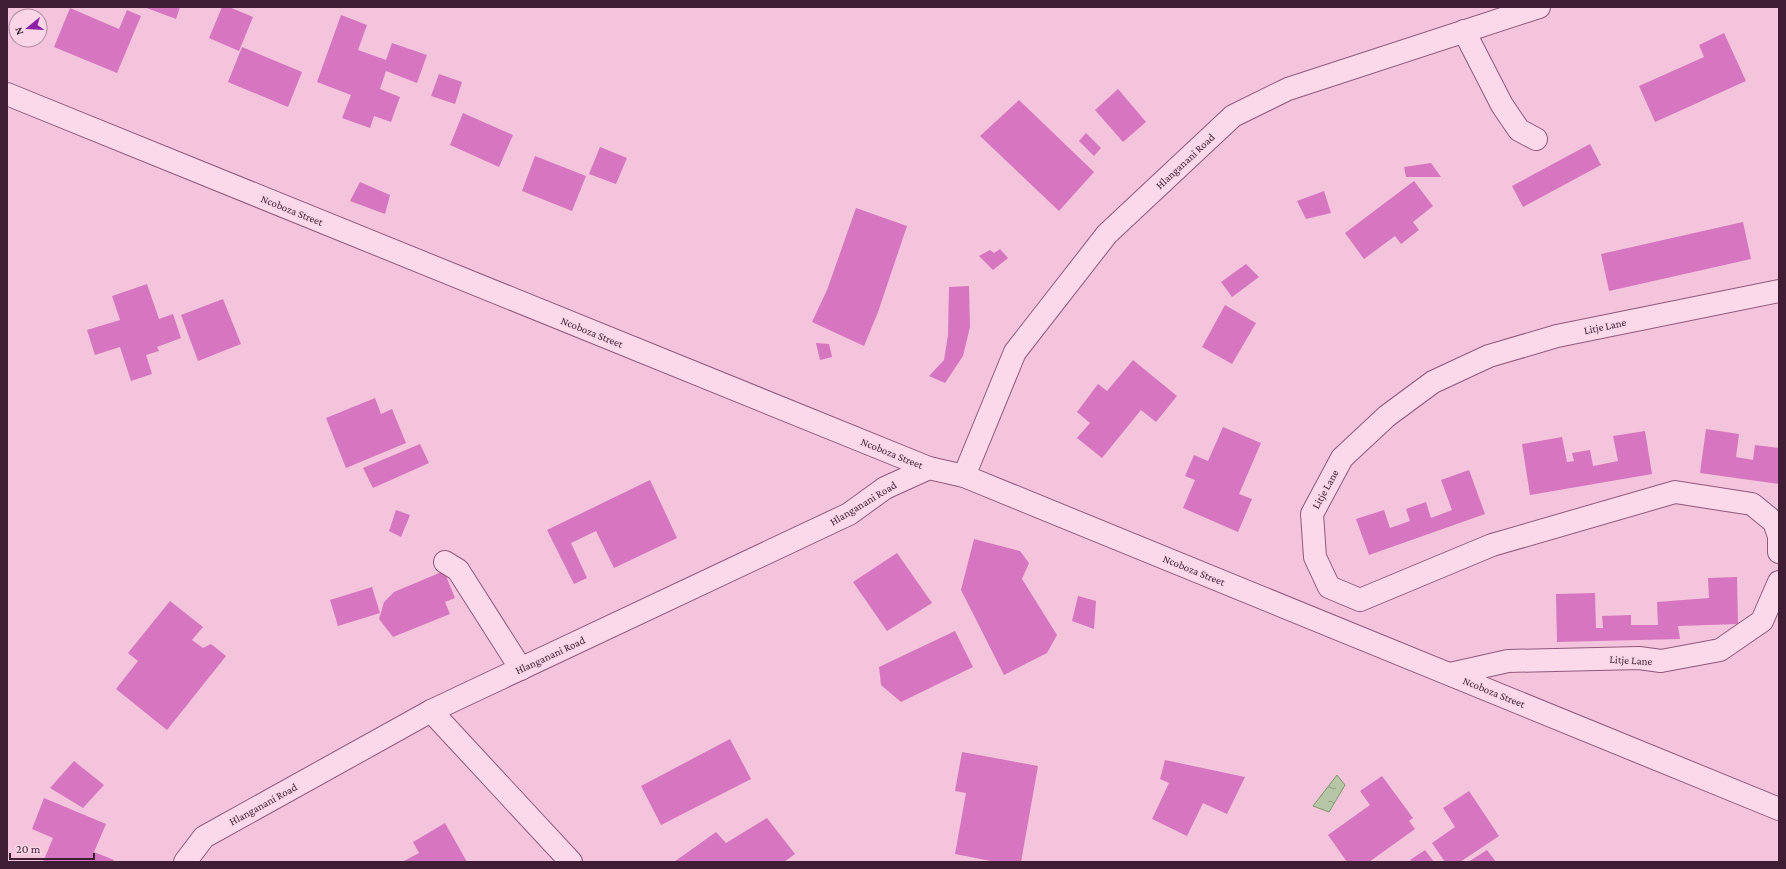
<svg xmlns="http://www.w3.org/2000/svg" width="1786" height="869" viewBox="0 0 1786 869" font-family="'Crimson Pro',serif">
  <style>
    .water { fill: url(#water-ripples); stroke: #7e966c }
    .building { fill: #d676c0 }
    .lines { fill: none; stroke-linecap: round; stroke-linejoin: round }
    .street-casing { stroke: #91587d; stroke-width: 24 }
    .street { stroke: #fcd9ea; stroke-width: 22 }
    .labels { text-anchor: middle; stroke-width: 3; stroke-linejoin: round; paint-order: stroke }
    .street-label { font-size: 11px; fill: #3f1d35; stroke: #f9d5e6 }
  </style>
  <defs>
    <pattern id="water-ripples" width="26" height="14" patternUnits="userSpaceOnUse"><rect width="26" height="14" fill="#b6c6a6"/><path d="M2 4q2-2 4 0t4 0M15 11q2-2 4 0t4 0" fill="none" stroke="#95a088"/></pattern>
  </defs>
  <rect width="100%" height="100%" fill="#f3c4db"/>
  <path class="water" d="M 1337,775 L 1345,785 L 1329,812 L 1313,806 Z"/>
  <g class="building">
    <path d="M 144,7 L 180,7 L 176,19 Z"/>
    <path d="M 222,7 L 229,7 L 253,17 L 239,51 L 209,38 Z"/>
    <path d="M 70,8 L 119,29 L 127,10 L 141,16 L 117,73 L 54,47 Z"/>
    <path d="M 341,15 L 367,25 L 358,50 L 386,60 L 392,43 L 427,55 L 417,83 L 386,71 L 380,89 L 400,97 L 391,122 L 374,116 L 370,128 L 342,118 L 351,95 L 317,82 Z"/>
    <path d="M 1724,33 L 1746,81 L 1655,122 L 1639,86 L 1704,57 L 1699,45 Z"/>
    <path d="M 242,47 L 302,72 L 288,107 L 228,82 Z"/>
    <path d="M 439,74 L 462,82 L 455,104 L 431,96 Z"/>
    <path d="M 1118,89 L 1146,122 L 1123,142 L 1095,110 Z"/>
    <path d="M 1019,100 L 1094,172 L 1059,211 L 980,136 Z"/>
    <path d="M 463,113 L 513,135 L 499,167 L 450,145 Z"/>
    <path d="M 1086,133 L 1101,148 L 1094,156 L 1079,141 Z"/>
    <path d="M 1590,144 L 1601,165 L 1523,207 L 1512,186 Z"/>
    <path d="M 600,147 L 627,158 L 616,184 L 589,174 Z"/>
    <path d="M 535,156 L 586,176 L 572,211 L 522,191 Z"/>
    <path d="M 1431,163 L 1441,177 L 1406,177 L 1404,167 Z"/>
    <path d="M 1414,181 L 1433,206 L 1413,222 L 1419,230 L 1401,244 L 1395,236 L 1364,259 L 1345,233 Z"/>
    <path d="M 360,182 L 390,195 L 385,214 L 350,201 Z"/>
    <path d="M 1324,191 L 1331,213 L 1306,219 L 1297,201 Z"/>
    <path d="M 856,208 L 907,226 L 878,312 L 864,346 L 812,322 L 827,290 Z"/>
    <path d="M 1743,222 L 1751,259 L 1609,291 L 1601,254 Z"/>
    <path d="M 1000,249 L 1008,258 L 993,270 L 979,256 L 990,250 L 994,253 Z"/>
    <path d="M 1246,264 L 1259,277 L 1232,297 L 1221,282 Z"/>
    <path d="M 147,284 L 159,319 L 173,314 L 181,338 L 157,347 L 159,351 L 146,355 L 152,374 L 131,381 L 120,347 L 95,355 L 87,330 L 120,320 L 112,296 Z"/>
    <path d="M 969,286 L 970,327 L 963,356 L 945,383 L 929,376 L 944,360 L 948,335 L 949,287 Z"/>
    <path d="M 223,299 L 241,344 L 198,361 L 181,315 Z"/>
    <path d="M 1225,305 L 1256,323 L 1232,364 L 1202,347 Z"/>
    <path d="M 816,343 L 829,344 L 832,357 L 820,360 Z"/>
    <path d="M 1133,360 L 1177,396 L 1156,422 L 1141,410 L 1102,458 L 1077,438 L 1090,423 L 1077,412 L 1098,384 L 1107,391 Z"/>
    <path d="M 375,398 L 381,414 L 392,409 L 406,443 L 346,468 L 326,418 Z"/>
    <path d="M 1223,427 L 1261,443 L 1239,494 L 1252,499 L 1238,532 L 1183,508 L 1195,480 L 1185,476 L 1194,455 L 1208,461 Z"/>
    <path d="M 1706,429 L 1739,434 L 1736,457 L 1753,460 L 1755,445 L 1779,448 L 1779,484 L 1700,473 Z"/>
    <path d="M 1645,431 L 1652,474 L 1530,495 L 1522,444 L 1562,437 L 1567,462 L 1574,461 L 1572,453 L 1590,450 L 1593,466 L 1618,461 L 1613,436 Z"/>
    <path d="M 420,444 L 429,463 L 373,488 L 363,468 Z"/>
    <path d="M 1469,470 L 1485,514 L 1369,555 L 1356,519 L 1384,510 L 1390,528 L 1410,521 L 1406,509 L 1426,502 L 1431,518 L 1452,510 L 1441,480 Z"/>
    <path d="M 650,480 L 677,538 L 614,568 L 596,531 L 571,543 L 587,578 L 574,584 L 547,530 Z"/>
    <path d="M 396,510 L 410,515 L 401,537 L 389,531 Z"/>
    <path d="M 974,539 L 1020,551 L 1029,563 L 1022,579 L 1057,635 L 1047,653 L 1004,675 L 961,590 Z"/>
    <path d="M 897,553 L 932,603 L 887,631 L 853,582 Z"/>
    <path d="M 444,571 L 455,598 L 445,602 L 450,614 L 393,637 L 379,619 L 384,602 L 394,592 Z"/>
    <path d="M 1737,577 L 1738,624 L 1678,626 L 1680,639 L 1557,642 L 1556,594 L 1595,593 L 1596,628 L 1603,628 L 1602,616 L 1631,615 L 1631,625 L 1658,625 L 1657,602 L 1709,598 L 1708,578 Z"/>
    <path d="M 372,587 L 380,613 L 338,626 L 330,600 Z"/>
    <path d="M 1078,596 L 1096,601 L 1094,629 L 1072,621 Z"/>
    <path d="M 170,601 L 203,627 L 192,640 L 203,648 L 211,644 L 226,656 L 167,730 L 116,689 L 138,661 L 128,653 Z"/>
    <path d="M 955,631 L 973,667 L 901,702 L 881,685 L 879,667 Z"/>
    <path d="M 730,739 L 751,779 L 661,825 L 641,786 Z"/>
    <path d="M 962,752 L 1038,766 L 1021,862 L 996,862 L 955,854 L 966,793 L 955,791 Z"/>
    <path d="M 1165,760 L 1245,777 L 1227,814 L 1203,803 L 1187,836 L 1152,819 L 1169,783 L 1160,779 Z"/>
    <path d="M 74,761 L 104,785 L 83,808 L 50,788 Z"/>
    <path d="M 1382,776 L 1413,818 L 1409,821 L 1415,829 L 1369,862 L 1347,862 L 1328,835 L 1370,805 L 1360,791 Z"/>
    <path d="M 1469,791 L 1499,836 L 1460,862 L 1445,862 L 1432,843 L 1455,827 L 1443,808 Z"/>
    <path d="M 44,798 L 106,824 L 94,852 L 114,860 L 113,862 L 43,862 L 53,838 L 32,829 Z"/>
    <path d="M 767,818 L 795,854 L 784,862 L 674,862 L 716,832 L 726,843 Z"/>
    <path d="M 445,823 L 467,862 L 402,862 L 419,853 L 413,842 Z"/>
    <path d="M 1425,850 L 1434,862 L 1412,862 L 1410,860 Z"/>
    <path d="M 1487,850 L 1496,862 L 1468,862 Z"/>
  </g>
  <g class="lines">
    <g class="street-casing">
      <g id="street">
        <path d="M 1464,31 L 1502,105 L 1519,130 L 1536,139"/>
        <path d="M 7,94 L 929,468 L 964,476 L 1779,809"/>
        <path d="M 1779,291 L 1557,336 L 1489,356 L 1433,382 L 1387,416 L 1342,458 L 1312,514 L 1315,557 L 1329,587 L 1360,600 L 1492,545 L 1675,492 L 1752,504 L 1774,522 L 1779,536 L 1779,552"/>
        <path d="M 964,476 L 1015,352 L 1107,234 L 1233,116 L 1288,89 L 1539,7"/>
        <path d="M 445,562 L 458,570 L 521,669"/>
        <path d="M 1450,674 L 1508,661 L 1639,658 L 1661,661 L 1720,650 L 1762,621 L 1779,582"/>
        <path d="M 431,711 L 571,862"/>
        <path d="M 185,862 L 204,837 L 431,711 L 849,514 L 885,488 L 929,468"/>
      </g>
    </g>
    <use href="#street" class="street"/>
  </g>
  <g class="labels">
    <g class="street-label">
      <text transform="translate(1185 161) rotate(-43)" y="4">Hlanganani Road</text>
      <text transform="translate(292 210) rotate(22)" y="4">Ncoboza Street</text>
      <text transform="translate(1605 326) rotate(-12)" y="4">Litje Lane</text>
      <text transform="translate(592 332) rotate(22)" y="4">Ncoboza Street</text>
      <text transform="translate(892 453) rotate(22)" y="4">Ncoboza Street</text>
      <text transform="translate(1325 489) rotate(-61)" y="4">Litje Lane</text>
      <text transform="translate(863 503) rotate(-31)" y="4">Hlanganani Road</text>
      <text transform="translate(1194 570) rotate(22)" y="4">Ncoboza Street</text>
      <text transform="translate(550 655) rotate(-25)" y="4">Hlanganani Road</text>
      <text transform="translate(1631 660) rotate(3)" y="4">Litje Lane</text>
      <text transform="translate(1494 692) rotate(22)" y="4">Ncoboza Street</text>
      <text transform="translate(263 804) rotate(-29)" y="4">Hlanganani Road</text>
    </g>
  </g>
  <rect width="1786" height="869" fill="none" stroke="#3f1d35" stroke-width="16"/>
  <g transform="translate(28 28) rotate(252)"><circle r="19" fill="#f9d5e6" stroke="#af8b9f"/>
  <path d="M0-3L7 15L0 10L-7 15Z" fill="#8d20a7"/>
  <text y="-6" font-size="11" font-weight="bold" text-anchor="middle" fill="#3f1d35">N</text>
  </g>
  <path d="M10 853v6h84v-6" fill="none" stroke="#3f1d35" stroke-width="2"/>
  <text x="16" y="853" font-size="12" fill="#3f1d35" stroke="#f9d5e6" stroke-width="3" paint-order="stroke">20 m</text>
</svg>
